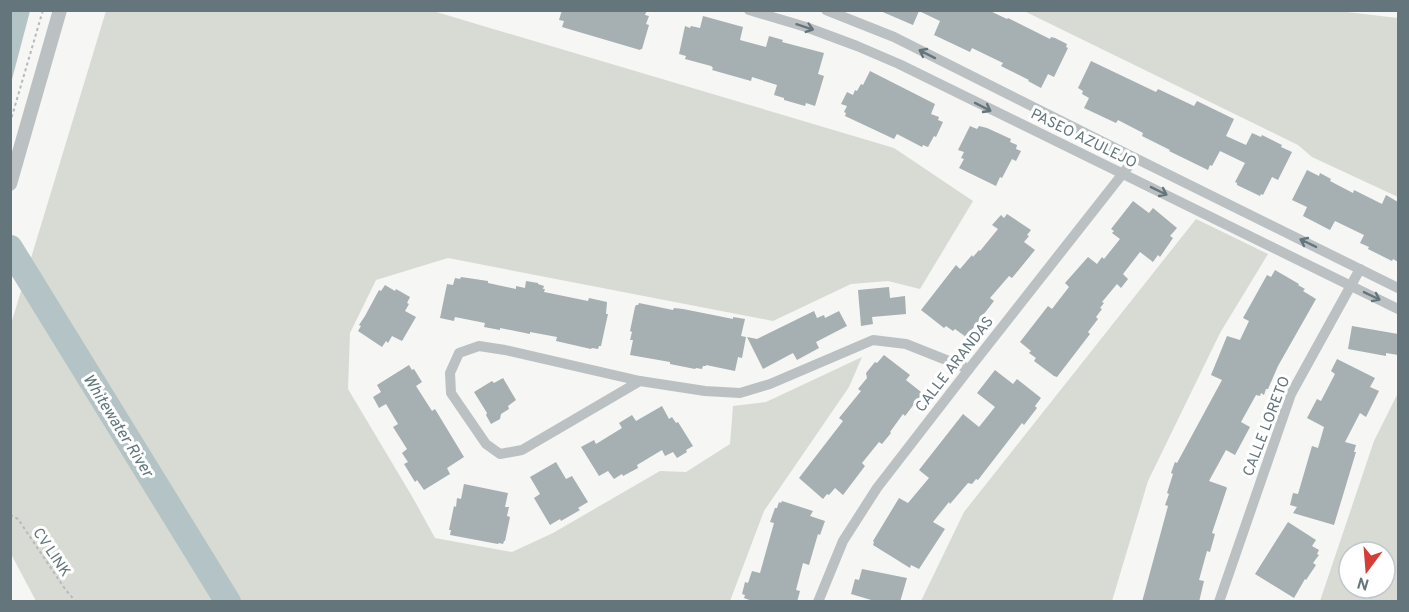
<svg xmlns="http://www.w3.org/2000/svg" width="1409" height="612" viewBox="0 0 1409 612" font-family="Overpass,sans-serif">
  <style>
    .green { fill: #d7dbd3; fill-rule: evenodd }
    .water { fill: #b4c3c5 }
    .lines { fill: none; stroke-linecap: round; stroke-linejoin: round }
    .river { stroke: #b4c3c5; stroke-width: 26 }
    .building { fill: #a6afb2 }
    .path { stroke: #b6babc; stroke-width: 2; stroke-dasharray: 3 3; stroke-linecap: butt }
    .minor { stroke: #bbc1c3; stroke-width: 10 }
    .tertiary { stroke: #bbc1c3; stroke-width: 14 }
    .oneway { stroke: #64767c }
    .labels { text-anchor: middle; stroke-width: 6; stroke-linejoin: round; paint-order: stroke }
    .street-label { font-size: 15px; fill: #64767c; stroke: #fff }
    .water-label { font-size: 16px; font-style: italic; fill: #5f7678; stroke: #fff }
  </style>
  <rect width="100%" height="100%" fill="#f6f6f4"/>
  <g class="green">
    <path d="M 1330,10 L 1398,18 L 1398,197 L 1312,157 L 1298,145 L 1024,11 Z"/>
    <path d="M 106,11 L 433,11 L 894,148 L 973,201 L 920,289 L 888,281 L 851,284 L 773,321 L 448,258 L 376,280 L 350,333 L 348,389 L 413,498 L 435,538 L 512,552 L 553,533 L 660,471 L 686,472 L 730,444 L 733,406 L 766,402 L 862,357 L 849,387 L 764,511 L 730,601 L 36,601 L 11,554 L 11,324 Z"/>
    <path d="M 1196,219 L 1268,254 L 1220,333 L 1148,481 L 1112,601 L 921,601 L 964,512 Z"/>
    <path d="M 1398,393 L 1398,601 L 1320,601 L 1374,441 ZM 1349,552 L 1385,552 L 1385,588 L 1349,588 Z"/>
  </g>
  <path class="water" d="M 11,10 L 30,11 L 11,83 L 10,11 Z"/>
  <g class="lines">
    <path class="river" d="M 10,248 L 228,602"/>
  </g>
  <g class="building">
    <path d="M 562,10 L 647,10 L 645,15 L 649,16 L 646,24 L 649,25 L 642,49 L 641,49 L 640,50 L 562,27 L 564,21 L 559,20 Z"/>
    <path d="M 878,10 L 988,10 L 1007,19 L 1008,18 L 1050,39 L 1051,37 L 1055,38 L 1067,44 L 1066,47 L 1068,48 L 1054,77 L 1048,74 L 1041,88 L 1028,81 L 1029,80 L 1001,66 L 1003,63 L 972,48 L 970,52 L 934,35 L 940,21 L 919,11 L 913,25 Z"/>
    <path d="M 703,16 L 743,27 L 740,40 L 766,47 L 769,36 L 783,40 L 782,42 L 824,53 L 818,74 L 824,76 L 815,106 L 806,103 L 805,106 L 784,100 L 784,98 L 774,95 L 777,85 L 752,77 L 751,81 L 712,70 L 713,68 L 711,66 L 685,59 L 686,56 L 679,54 L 685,26 L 690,28 L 691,26 L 700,28 Z"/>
    <path d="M 1091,61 L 1156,92 L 1158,89 L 1194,106 L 1197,101 L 1234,119 L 1226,136 L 1246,145 L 1252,133 L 1261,137 L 1262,135 L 1282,145 L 1281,147 L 1292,152 L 1278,180 L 1272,177 L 1263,195 L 1261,194 L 1260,196 L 1237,185 L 1237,183 L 1235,182 L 1245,163 L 1220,151 L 1212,166 L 1210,165 L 1208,170 L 1169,151 L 1170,150 L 1142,136 L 1143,133 L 1118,120 L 1116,123 L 1084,108 L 1089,98 L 1082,94 L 1083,91 L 1078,88 Z"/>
    <path d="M 870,71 L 935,104 L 931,114 L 939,117 L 938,120 L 943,122 L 936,137 L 934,136 L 928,147 L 923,145 L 922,147 L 897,134 L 894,139 L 845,116 L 846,113 L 844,112 L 847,106 L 841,104 L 847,92 L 853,95 L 855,90 L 857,91 L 861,84 L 863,85 Z"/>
    <path d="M 970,126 L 977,129 L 979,126 L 987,128 L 1011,139 L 1010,142 L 1017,145 L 1016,149 L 1021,151 L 1016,161 L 1012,159 L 1002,178 L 1000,177 L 996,186 L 959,168 L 964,159 L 961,158 L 964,152 L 958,150 Z"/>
    <path d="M 1307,170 L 1319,176 L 1320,173 L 1331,179 L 1330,181 L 1353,193 L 1354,190 L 1382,204 L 1386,195 L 1398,202 L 1398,262 L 1393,259 L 1392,261 L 1368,249 L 1369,247 L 1360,243 L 1364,235 L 1335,221 L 1330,230 L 1303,216 L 1307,207 L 1292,200 Z"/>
    <path d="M 1133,201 L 1149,213 L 1153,208 L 1177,228 L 1170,236 L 1173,238 L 1160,257 L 1158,255 L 1153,262 L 1140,252 L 1123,274 L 1128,279 L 1121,288 L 1117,284 L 1102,302 L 1104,303 L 1100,308 L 1102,309 L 1096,317 L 1098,319 L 1088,332 L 1090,334 L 1057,377 L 1054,376 L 1034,361 L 1036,358 L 1029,353 L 1031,351 L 1020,342 L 1048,306 L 1052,309 L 1069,287 L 1065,283 L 1088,257 L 1097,264 L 1102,257 L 1104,259 L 1120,239 L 1112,233 L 1114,231 L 1111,229 Z"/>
    <path d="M 1007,214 L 1031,230 L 1027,235 L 1029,236 L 1024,242 L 1035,250 L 1012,278 L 1009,276 L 990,298 L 994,301 L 966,337 L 955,329 L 953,331 L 946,326 L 944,328 L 921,310 L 956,265 L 960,269 L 972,255 L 973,257 L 979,250 L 980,251 L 998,229 L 992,225 L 1001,215 L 1004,218 Z"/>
    <path d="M 1275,270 L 1299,284 L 1298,285 L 1305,289 L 1303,291 L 1316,299 L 1278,366 L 1268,389 L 1266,389 L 1264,395 L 1261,393 L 1260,396 L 1256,395 L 1241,422 L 1250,427 L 1235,455 L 1226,450 L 1209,481 L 1226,487 L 1227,488 L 1212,533 L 1215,534 L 1210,552 L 1207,551 L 1199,580 L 1204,581 L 1199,602 L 1142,602 L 1168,506 L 1165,505 L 1169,494 L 1167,493 L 1173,474 L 1171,473 L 1175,462 L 1177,463 L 1222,380 L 1211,375 L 1227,336 L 1240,340 L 1249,321 L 1243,318 L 1267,275 L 1271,277 Z"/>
    <path d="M 461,277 L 488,281 L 488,283 L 516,289 L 516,286 L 525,288 L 526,281 L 538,283 L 538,284 L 544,286 L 543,289 L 545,289 L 544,292 L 588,301 L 589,298 L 607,302 L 606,314 L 608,314 L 601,346 L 599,346 L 598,349 L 592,348 L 591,349 L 556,341 L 557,337 L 530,332 L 530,334 L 500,328 L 500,330 L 484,327 L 485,323 L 455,317 L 454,321 L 440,318 L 447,284 L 453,285 L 455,278 L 460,279 Z"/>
    <path d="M 385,285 L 395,291 L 396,289 L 410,297 L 407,303 L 409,304 L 405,311 L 416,317 L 402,341 L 392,336 L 388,343 L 386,341 L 382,347 L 358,331 L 361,326 L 359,325 L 365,316 L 379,290 L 381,291 Z"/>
    <path d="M 889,287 L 890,298 L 905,296 L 906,314 L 872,317 L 873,324 L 861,326 L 858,290 Z"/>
    <path d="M 639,303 L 673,310 L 674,308 L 683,309 L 733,319 L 733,317 L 745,319 L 741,336 L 746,337 L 742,358 L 738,357 L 735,371 L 706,365 L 706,366 L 703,366 L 702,369 L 696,368 L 695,369 L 670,364 L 670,362 L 630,355 L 633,340 L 630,340 L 632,332 L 630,331 L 635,307 L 636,305 L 638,305 Z"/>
    <path d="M 814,311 L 817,318 L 824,315 L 825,318 L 839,311 L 847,326 L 816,342 L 819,348 L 797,360 L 793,353 L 763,369 L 747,337 L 757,339 Z"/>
    <path d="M 1352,326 L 1398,334 L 1398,355 L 1386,353 L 1386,356 L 1348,349 Z"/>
    <path d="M 884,355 L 910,375 L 906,380 L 921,392 L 919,394 L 921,395 L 905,416 L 903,414 L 890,432 L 891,433 L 882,444 L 879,442 L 862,463 L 865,466 L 843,495 L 835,488 L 829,495 L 827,494 L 823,499 L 799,478 L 843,421 L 839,418 L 861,391 L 858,389 L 867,378 L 866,373 L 875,362 L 877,363 Z"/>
    <path d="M 1337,359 L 1375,378 L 1370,387 L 1379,391 L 1366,417 L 1360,413 L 1345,442 L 1356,445 L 1354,452 L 1356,452 L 1334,525 L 1293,513 L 1297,507 L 1290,505 L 1293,493 L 1298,494 L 1312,446 L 1318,448 L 1324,427 L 1307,418 L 1317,399 L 1321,401 L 1335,374 L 1331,371 Z"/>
    <path d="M 409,365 L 412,370 L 414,369 L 422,382 L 416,386 L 432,411 L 435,409 L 464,457 L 447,468 L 450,474 L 424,490 L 417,480 L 415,482 L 404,464 L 408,462 L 402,453 L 407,449 L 393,427 L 398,424 L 386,404 L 379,408 L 373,397 L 381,392 L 377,385 Z"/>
    <path d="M 995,370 L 1013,384 L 1017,379 L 1041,398 L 1035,406 L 1037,408 L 1024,425 L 1022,423 L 978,480 L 976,479 L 972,484 L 968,483 L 950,504 L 949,502 L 933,522 L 945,529 L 919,569 L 911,565 L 910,568 L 873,545 L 874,542 L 873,541 L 899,498 L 908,503 L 929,478 L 919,470 L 963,414 L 979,427 L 995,407 L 977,393 Z"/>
    <path d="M 503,378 L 516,400 L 508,406 L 509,409 L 501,414 L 500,419 L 491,424 L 486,415 L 487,413 L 474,392 L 492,381 L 494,383 Z"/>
    <path d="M 662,406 L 669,419 L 672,417 L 676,423 L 678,422 L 693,446 L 686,450 L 687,452 L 677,458 L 673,452 L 665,456 L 662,450 L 637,465 L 638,468 L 623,476 L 622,474 L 614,479 L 608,471 L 599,476 L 581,447 L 594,440 L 596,444 L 622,428 L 619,423 L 632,415 L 636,421 Z"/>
    <path d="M 556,462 L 566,479 L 572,476 L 588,502 L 578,508 L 580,510 L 561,521 L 560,519 L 550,525 L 534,498 L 540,494 L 530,477 Z"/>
    <path d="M 464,484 L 508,493 L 505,507 L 509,507 L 507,516 L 510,517 L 505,541 L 504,541 L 503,544 L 499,543 L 498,544 L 450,535 L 451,530 L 449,530 L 454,506 L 456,507 L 457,498 L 461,499 Z"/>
    <path d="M 782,501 L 813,511 L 810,516 L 825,521 L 820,535 L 818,534 L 809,565 L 803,563 L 796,590 L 800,591 L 797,602 L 755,602 L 744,598 L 745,595 L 742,594 L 745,582 L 748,583 L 752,571 L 760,573 L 774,523 L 770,522 L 775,508 L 777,508 L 779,502 L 781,503 Z"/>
    <path d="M 1288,522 L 1316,540 L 1312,546 L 1319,550 L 1317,554 L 1319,555 L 1313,563 L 1316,565 L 1306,580 L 1305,579 L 1294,598 L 1255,574 Z"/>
    <path d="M 862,569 L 907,578 L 900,602 L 878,602 L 851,594 L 855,579 L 859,580 Z"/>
  </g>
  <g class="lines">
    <g class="path">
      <path d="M 10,123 L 43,10"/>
      <path d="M 10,515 L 18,519 L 65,589 L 76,602"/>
    </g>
    <g class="minor">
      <path d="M 749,10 L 806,27 L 857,46 L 899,64 L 1398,309"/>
      <path d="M 826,10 L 894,37 L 1135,158 L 1398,288"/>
      <path d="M 479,346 L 505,350 L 640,381 L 522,450 L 500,454 L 486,444 L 451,393 L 450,373 L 459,353 Z"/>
      <path d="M 640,381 L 705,391 L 740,393 L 770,384 L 873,340 L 906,344 L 969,369"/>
      <path d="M 818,602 L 843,541 L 877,488 L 969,369 L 1135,158"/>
      <path d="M 1219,602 L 1291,394 L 1360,269"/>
    </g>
    <path class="tertiary" d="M 10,184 L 60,10"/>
  </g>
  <defs><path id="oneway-shaft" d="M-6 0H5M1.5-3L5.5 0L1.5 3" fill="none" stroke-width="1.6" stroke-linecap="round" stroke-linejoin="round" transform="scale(1.5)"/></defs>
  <g class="oneway">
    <use href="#oneway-shaft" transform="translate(805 27) rotate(18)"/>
    <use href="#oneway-shaft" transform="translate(927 54) rotate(-153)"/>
    <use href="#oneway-shaft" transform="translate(983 107) rotate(27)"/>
    <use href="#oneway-shaft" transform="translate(1159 191) rotate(26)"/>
    <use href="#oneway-shaft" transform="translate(1308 243) rotate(-154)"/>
    <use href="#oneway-shaft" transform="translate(1372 296) rotate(26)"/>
  </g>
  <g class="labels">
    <g class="street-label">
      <text transform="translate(1084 138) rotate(26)" y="5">PASEO AZULEJO</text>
      <text transform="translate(954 364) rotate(-52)" y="5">CALLE ARANDAS</text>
      <text transform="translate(1266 426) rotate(-69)" y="5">CALLE LORETO</text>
      <text transform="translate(52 552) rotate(56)" y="5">CV LINK</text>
    </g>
    <g class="water-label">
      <text transform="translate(119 425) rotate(58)" y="6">Whitewater River</text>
    </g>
  </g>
  <rect width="1409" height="612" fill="none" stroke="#64767c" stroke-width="24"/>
  <g transform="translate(1367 570) rotate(196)"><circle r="28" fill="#ffffff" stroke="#c1c8cb" stroke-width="1.5"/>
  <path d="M0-4.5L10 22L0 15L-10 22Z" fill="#d43e36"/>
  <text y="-9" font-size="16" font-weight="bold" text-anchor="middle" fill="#64767c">N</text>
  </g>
</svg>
